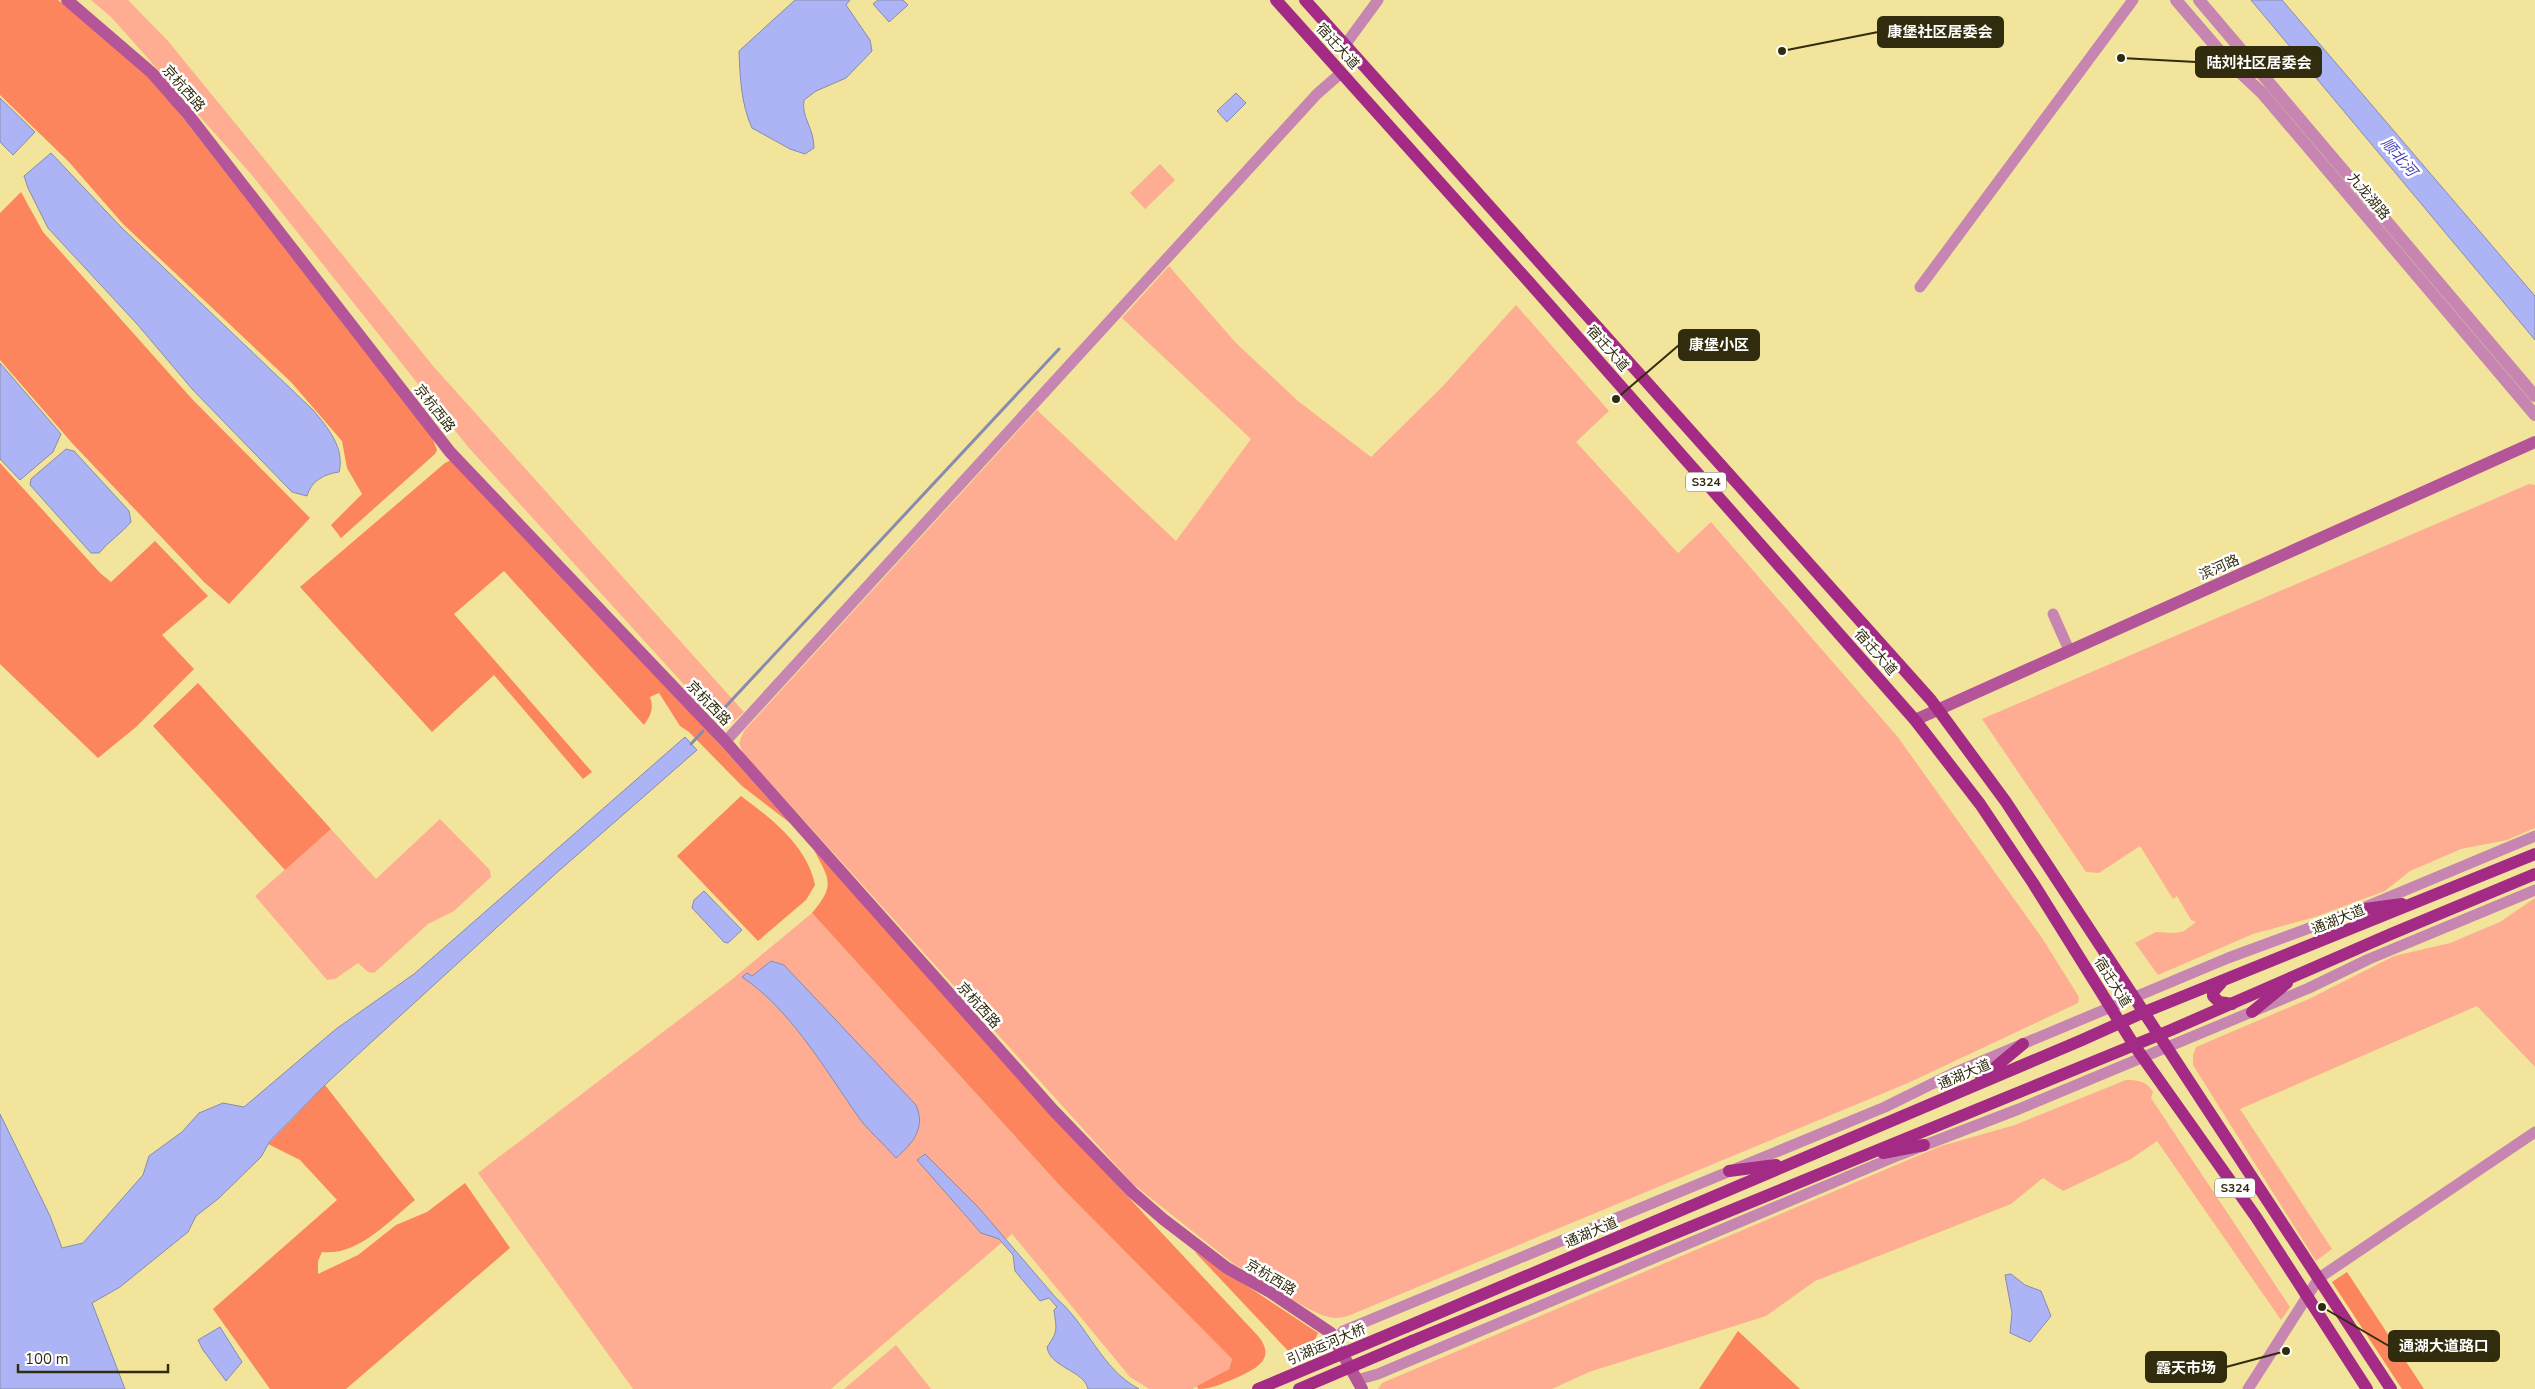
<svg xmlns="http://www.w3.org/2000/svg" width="2535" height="1389" viewBox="0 0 2535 1389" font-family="'Nunito Sans','Noto Sans SC',sans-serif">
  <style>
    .green { fill: #ffad92 }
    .forest { fill: #fc855d }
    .water { fill: #acb4f5; stroke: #878baf }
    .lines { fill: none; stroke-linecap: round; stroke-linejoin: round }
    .stream { stroke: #878baf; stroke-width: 3 }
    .minor { stroke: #c686b1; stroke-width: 11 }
    .tertiary { stroke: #c686b1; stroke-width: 12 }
    .secondary { stroke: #b35598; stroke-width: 12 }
    .primary { stroke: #a32b86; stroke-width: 12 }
    .primary-bridge { stroke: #a32b86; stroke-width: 12 }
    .labels { text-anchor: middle; stroke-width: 5; stroke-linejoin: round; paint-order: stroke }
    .shield { fill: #fff; stroke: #6f6b56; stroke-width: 1 }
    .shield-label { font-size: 12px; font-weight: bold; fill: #312c0d }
    .street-label { font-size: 14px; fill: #312c0d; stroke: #fff }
    .water-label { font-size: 15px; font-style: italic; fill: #473fb9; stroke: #fff }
    .leader { fill: none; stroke: #312c0d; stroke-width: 2 }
    .callout-dot { fill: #312c0d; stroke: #fff; stroke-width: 2 }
    .callout { fill: #312c0d; stroke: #312c0d; stroke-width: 2 }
    .callout-label { font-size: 15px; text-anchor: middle; font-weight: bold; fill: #fff }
  </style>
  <rect width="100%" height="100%" fill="#f2e49a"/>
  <g class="green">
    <path d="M 91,0 L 128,0 L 168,41 L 434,367 L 744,712 L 734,721 L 718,722 L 469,448 L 251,174 L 112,18 Z"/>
    <path d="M 1160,164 L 1175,180 L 1145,209 L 1130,193 Z"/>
    <path d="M 1169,266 L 1235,342 L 1298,401 L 1371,457 L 1443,386 L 1516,305 L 1609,411 L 1576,442 L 1678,553 L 1711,522 L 1897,736 L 2042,938 L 2079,997 L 2078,1003 L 1908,1083 L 1348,1316 C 1340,1318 1333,1319 1325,1316 C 1309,1311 1273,1288 1261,1276 L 1264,1270 L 1245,1269 L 1235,1265 L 1133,1184 L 743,753 L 739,743 L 744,731 L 1037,410 L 1176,541 L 1251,439 L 1122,318 Z"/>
    <path d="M 2529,484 L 2535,485 L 2535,828 L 2507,840 L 2461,849 L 2410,871 L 2385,891 L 2315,917 L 2253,934 L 2158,975 L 2135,943 L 2156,932 L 2175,933 L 2184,931 L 2196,922 L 2191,920 L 2177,896 L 2173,899 L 2140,846 L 2099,873 L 2086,872 L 1982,719 Z"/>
    <path d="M 440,819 L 490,870 L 491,877 L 454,911 L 428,924 L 374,973 L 368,972 L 358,963 L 335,979 L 327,980 L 255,896 L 331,829 L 376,879 Z"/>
    <path d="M 2535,898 L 2535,1067 L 2477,1006 L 2240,1109 L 2332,1249 L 2316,1261 L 2193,1065 L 2193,1055 L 2196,1047 L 2311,998 L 2394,956 L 2450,943 L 2500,922 Z"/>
    <path d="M 812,913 L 1062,1188 L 1232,1359 L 1229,1369 L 1192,1389 L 1149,1389 L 1130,1377 L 1012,1234 L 831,1389 L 633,1389 L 478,1173 L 730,981 Z"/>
    <path d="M 2126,1080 C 2137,1080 2147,1081 2153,1092 L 2151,1098 L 2290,1307 L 2281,1320 L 2157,1141 L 2131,1159 L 2063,1191 L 2043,1178 L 2011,1204 L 1815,1281 L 1766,1316 L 1589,1372 L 1552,1389 L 1378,1389 L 1382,1383 L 1941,1146 L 2015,1125 Z"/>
    <path d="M 896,1345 L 931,1389 L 844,1389 Z"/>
  </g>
  <g class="forest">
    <path d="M 0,0 L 58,0 L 124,53 L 159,87 L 432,437 L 437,450 L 435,454 L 341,538 L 331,525 L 362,494 L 347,468 L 342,441 L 291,382 L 123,224 L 69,162 L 0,95 Z"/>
    <path d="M 21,192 L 43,232 L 192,399 L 310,518 L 229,604 L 204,582 L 72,443 L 0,360 L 0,213 Z"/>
    <path d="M 451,460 L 685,706 L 790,823 L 742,786 L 689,732 L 680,726 L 659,693 L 650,697 C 654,709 651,715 644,725 L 504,571 L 454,614 L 592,772 L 583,779 L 494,675 L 432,732 L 300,587 L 445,463 Z"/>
    <path d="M 0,463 L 100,573 L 111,582 L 155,541 L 208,596 L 162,635 L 194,669 L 136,727 L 98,758 L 0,664 Z"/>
    <path d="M 198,683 L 331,829 L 285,870 L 153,726 Z"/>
    <path d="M 741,796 C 772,819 807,846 815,885 L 806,900 L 758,941 L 677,856 Z"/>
    <path d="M 814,850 L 1089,1155 L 1258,1336 C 1277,1359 1256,1369 1236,1378 C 1223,1383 1213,1389 1198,1389 L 1197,1386 L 1229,1369 L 1232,1359 L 1062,1188 L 812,913 C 836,885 829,879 814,850 Z"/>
    <path d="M 325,1085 L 415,1200 C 389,1221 358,1256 322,1252 L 318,1261 L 318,1274 L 358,1255 L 396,1225 L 427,1212 L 465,1183 L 510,1248 L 346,1389 L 270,1389 L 213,1309 L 337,1200 L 300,1160 L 268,1144 Z"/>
    <path d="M 1194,1251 L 1318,1333 L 1312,1347 L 1292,1355 Z"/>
    <path d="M 2347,1272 L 2424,1389 L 2402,1389 L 2332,1282 Z"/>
    <path d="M 1738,1331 L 1800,1389 L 1699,1389 Z"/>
  </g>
  <g class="water">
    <path d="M 795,0 L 850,0 L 846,5 L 870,40 L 872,51 L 846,78 L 816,91 L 804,100 C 801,118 814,127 814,148 L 805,154 L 790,149 L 752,128 C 741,104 740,77 739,51 Z"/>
    <path d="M 878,0 L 903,0 L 908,5 L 889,22 L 873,4 Z"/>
    <path d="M 2251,0 L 2282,0 L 2535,296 L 2535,340 Z"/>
    <path d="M 1236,93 L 1246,103 L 1227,122 L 1217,111 Z"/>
    <path d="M 0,98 L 35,132 L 13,155 L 0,142 Z"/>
    <path d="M 51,153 L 121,227 L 313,410 C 328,428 345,448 339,472 C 324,474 311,481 307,496 L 292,492 L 193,390 L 137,324 L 48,228 L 28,188 L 24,176 Z"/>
    <path d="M 0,363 L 61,434 L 53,452 L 20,480 L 0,459 Z"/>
    <path d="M 66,449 L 74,451 L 129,511 L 131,522 C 122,533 109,541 99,553 L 91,553 L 30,485 L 31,479 Z"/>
    <path d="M 685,737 L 697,750 L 553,876 L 329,1081 L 270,1141 L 261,1157 L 218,1199 L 196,1216 L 188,1232 L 120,1287 L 92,1303 L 125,1389 L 0,1389 L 0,1114 L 50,1216 L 62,1248 L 83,1243 L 143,1175 L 149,1156 L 182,1132 L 199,1113 L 223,1103 L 244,1107 L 336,1029 L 414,974 Z"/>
    <path d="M 704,891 L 742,930 L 728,943 L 724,942 L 692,908 L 694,900 Z"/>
    <path d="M 771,961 L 784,965 L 916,1105 C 926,1128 913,1143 896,1158 C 884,1144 868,1131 857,1115 C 825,1069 790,1009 742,977 L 747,973 L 752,976 Z"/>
    <path d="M 925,1154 L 979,1208 L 1056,1298 C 1088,1325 1101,1369 1139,1389 L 1088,1389 C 1084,1370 1050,1368 1047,1347 C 1059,1330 1056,1329 1054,1310 L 1057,1307 L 1049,1298 L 1040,1301 L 1015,1271 L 1013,1255 L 999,1239 L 981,1233 L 917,1160 Z"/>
    <path d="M 2011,1274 L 2025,1285 L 2041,1291 L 2051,1316 L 2030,1342 L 2010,1333 L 2012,1313 L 2005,1275 Z"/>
    <path d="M 220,1327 L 242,1362 L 226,1381 L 203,1350 L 198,1340 Z"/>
  </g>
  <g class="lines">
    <g class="stream">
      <path d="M 715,718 L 1059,349"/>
      <path d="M 691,744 L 703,731"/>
    </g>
    <g class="minor">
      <path d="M 1345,45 L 1378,0"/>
      <path d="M 1920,287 L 2133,0"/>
      <path d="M 2053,614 L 2069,650"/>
      <path d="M 725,742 L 1317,94 L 1341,73"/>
      <path d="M 1337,1340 L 1343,1331 L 1885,1107 L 1956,1072 L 2228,958 L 2358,910 L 2535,836"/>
      <path d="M 1357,1380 L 1378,1374 L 1899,1155 L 2019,1109 L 2309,988 L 2369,959 L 2535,890"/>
      <path d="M 2248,1389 L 2319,1278 L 2535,1132"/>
    </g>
    <g class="tertiary">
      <path d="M 2176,0 L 2230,63 L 2262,93 L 2535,415"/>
      <path d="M 2199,0 L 2535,396"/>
    </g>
    <g class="secondary">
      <path d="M 67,0 L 152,73 L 187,113 L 450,452 L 723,739 L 1054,1111 L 1132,1192 L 1163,1219 L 1227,1268 L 1270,1292 L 1331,1333 L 1362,1389"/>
      <path d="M 1915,720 L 2535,442"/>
    </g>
    <g class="primary">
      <path d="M 1276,0 L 1529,282 L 1915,720 L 1980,804 L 2033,883 L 2134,1045 L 2256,1217 L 2367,1389"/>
      <path d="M 1305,0 L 1931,700 L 2006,802 L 2391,1389"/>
      <path d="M 2358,910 L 2402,904"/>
      <path d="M 2221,983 L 2213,992 L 2213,996 L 2219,1002 L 2232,1004"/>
      <path d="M 2252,1012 L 2287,983"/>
      <path d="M 1981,1079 L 2023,1044"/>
      <path d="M 1883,1153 L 1924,1145"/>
      <path d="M 1729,1171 L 1776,1165"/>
      <path d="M 1406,1327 L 2082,1040 L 2142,1013 L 2535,854"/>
      <path d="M 1412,1341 L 2171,1030 L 2391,934 L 2535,874"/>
    </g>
    <g class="primary-bridge">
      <path d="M 1258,1389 L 1406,1327"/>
      <path d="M 1299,1389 L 1412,1341"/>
    </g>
  </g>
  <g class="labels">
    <g class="shield">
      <rect x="1686" y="472.5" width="40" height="19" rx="4"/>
      <rect x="2215" y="1178.5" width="40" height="19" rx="4"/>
    </g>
    <g class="shield-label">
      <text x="1706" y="486">S324</text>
      <text x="2235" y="1192">S324</text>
    </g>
    <g class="street-label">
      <text transform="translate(1338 46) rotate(48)" y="5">宿迁大道</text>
      <text transform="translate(184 88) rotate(49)" y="5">京杭西路</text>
      <text transform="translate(2369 196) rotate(50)" y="5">九龙湖路</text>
      <text transform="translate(1608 348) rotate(49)" y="5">宿迁大道</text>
      <text transform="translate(435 408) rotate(52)" y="5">京杭西路</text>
      <text transform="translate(2219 567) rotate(-24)" y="5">滨河路</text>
      <text transform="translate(1876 652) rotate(49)" y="5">宿迁大道</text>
      <text transform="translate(709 703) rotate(46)" y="5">京杭西路</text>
      <text transform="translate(2338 919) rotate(-22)" y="5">通湖大道</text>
      <text transform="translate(2113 982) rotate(58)" y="5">宿迁大道</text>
      <text transform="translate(979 1005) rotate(48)" y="5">京杭西路</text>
      <text transform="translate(1964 1074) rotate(-23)" y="5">通湖大道</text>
      <text transform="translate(1591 1232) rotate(-23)" y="5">通湖大道</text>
      <text transform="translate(1271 1277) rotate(31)" y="5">京杭西路</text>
      <text transform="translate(1326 1344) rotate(-23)" y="5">引湖运河大桥</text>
    </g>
    <g class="water-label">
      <text transform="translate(2399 157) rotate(49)" y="5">顺北河</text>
    </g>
  </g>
  <path class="leader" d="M1782 51L1878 32M2121 58L2196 62M1616 399L1679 345M2322 1307L2389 1346M2286 1351L2226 1367"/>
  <g class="callout-dot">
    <circle cx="1782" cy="51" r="5"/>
    <circle cx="2121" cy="58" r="5"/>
    <circle cx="1616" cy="399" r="5"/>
    <circle cx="2322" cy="1307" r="5"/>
    <circle cx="2286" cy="1351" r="5"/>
  </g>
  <g class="callout">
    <rect x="1878" y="17" width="125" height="30" rx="5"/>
    <rect x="2196" y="47" width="125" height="30" rx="5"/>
    <rect x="1679" y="330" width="80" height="30" rx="5"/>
    <rect x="2389" y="1331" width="110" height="30" rx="5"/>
    <rect x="2146" y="1352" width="80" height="30" rx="5"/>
  </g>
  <g class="callout-label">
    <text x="1940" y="37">康堡社区居委会</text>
    <text x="2259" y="68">陆刘社区居委会</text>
    <text x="1719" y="350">康堡小区</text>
    <text x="2444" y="1351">通湖大道路口</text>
    <text x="2186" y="1373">露天市场</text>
  </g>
  <path d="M18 1364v8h150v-8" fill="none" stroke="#312c0d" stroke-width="2.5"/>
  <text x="25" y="1364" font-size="15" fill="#312c0d" stroke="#ffffff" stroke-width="4" paint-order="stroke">100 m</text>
</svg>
